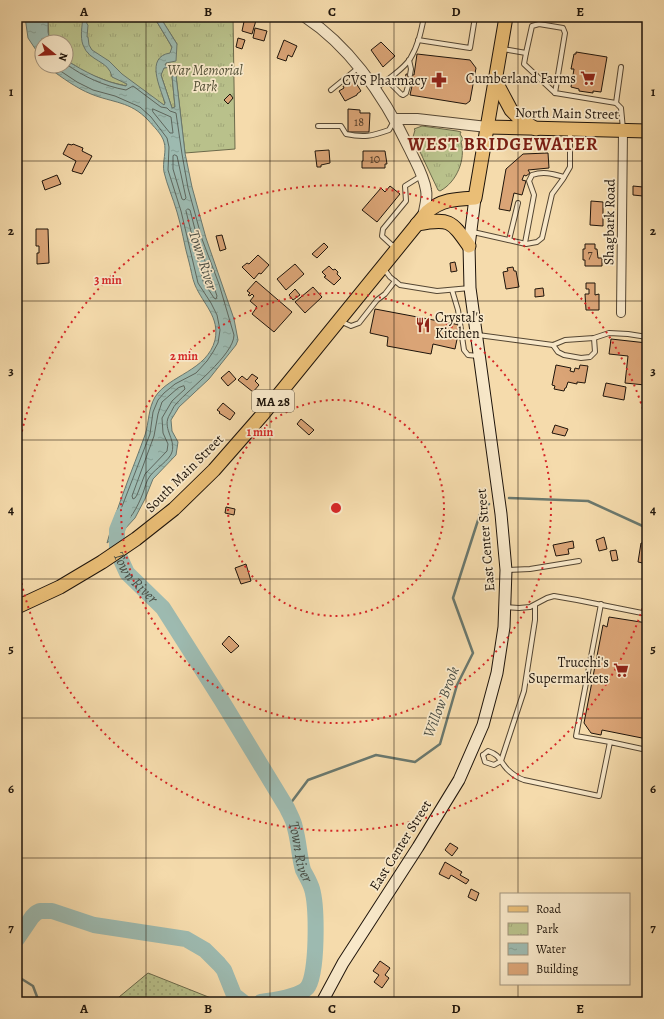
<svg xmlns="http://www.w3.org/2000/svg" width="664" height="1019" viewBox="0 0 664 1019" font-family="Alegreya,serif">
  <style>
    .grass { fill: url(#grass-dots); stroke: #6c6a4b }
    .park { fill: url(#park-tufts); stroke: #6c6a4b }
    .water { fill: url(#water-ripples); stroke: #6a786e }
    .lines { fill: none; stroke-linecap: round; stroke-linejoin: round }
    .shore { stroke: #5e675e; stroke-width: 1 }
    .stream { stroke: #6a786e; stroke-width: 2.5 }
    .river { stroke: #9dbab0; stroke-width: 16 }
    .building { fill: #daa476; stroke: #1e140b }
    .service-casing { stroke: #544633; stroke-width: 6 }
    .minor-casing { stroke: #544633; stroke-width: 10 }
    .tertiary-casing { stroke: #544633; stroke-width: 12 }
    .secondary-casing { stroke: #1e140b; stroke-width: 13 }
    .primary-casing { stroke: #1e140b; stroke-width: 15 }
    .service { stroke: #f8e8c9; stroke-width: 4 }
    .minor { stroke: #f8e8c9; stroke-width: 8 }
    .tertiary { stroke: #f8e8c9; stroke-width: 10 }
    .secondary { stroke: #f8e8c9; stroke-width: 11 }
    .primary { stroke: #eabe76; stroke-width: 13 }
    .grid { fill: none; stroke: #1e140b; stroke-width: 1; stroke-opacity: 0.55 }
    .ring { fill: none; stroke: #d62828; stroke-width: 2; stroke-dasharray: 2 4 }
    .labels { text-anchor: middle; stroke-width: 3.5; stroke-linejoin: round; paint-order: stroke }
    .number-label { font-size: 12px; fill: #4d3826 }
    .shield { fill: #f8e8c9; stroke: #5f5444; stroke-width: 1 }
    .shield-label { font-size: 13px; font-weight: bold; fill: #1e140b }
    .park-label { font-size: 14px; font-style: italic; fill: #545138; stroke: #f8e8c9 }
    .poi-label { font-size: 14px; fill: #1e140b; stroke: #f8e8c9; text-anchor: end }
    .street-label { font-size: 14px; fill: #1e140b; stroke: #f8e8c9 }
    .water-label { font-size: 15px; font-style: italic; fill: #4a4e45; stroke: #f8e8c9 }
    .district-label { font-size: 18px; font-weight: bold; letter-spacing: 1px; fill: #7a1f14; stroke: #f8e8c9 }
    .centre { fill: #d62828; stroke: #f8e8c9; stroke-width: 2 }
    .ring-label { font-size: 12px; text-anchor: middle; font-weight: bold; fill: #d62828; stroke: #f8e8c9; stroke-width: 3.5; stroke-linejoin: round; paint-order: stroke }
    .neatline { fill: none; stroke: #1e140b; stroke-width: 1.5 }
    .grid-label { font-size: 13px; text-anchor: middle; font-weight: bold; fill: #1e140b }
  </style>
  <defs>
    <pattern id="grass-dots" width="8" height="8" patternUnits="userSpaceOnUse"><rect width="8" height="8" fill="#b9c18b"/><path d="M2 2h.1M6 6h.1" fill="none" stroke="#9fa577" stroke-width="1.8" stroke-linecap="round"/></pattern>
    <pattern id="park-tufts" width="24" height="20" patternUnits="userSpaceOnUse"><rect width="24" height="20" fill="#b9c18b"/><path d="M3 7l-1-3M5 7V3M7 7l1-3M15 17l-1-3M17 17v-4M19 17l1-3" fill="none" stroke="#9fa577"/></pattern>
    <pattern id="water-ripples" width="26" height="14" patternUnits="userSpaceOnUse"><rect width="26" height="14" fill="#9dbab0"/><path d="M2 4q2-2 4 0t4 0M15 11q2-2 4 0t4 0" fill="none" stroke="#879f96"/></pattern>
  </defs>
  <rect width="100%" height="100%" fill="#f5dbac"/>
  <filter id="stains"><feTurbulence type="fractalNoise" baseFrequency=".005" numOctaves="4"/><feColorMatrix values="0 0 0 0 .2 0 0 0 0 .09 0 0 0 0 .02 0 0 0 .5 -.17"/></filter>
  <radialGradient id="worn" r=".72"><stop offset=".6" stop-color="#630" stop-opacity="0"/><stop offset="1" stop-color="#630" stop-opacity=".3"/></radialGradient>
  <path class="grass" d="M 148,973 L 221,1002 L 113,1002 Z"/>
  <g class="park">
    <path d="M 48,17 L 154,17 L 172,47 L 171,54 L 156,71 L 165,104 L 164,105 L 126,86 L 110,82 L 84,72 L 66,60 L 66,42 L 49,41 Z"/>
    <path d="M 160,17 L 233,17 L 235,149 L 185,153 L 176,76 L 172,76 L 175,107 L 172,108 L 161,75 L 163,68 L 179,66 L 175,65 L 165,66 L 177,44 Z"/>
    <path d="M 422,126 L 457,131 L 461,132 L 460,134 L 463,139 L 461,142 C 466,159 457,182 440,191 L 438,190 L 413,137 L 415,130 L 414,129 Z"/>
  </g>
  <g class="water">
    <path d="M 25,17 L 48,17 L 48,32 L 50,42 L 42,42 L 42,59 L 28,38 Z"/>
    <path d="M 83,17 L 86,17 L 87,24 L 88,25 L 87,37 L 88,37 L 89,45 L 92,50 L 109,61 L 122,74 L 164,105 L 165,103 C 160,87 145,57 170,53 L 172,47 L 154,17 L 160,17 L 177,44 L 176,61 L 166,63 L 165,65 L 179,66 L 164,68 L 161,75 L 172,108 L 175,107 L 172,76 L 176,75 L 185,153 L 192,187 L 206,238 L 234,319 L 238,340 L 236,345 L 209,379 L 179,407 L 171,420 L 172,431 L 178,442 L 176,455 L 153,479 L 145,499 L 135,518 L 123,531 L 107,543 C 117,506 132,471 145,435 C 149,423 148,409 155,397 C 169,375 207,371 215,340 C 220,317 203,304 195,285 C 192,278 191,269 189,262 C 184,245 182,228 177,212 C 173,198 167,185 164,172 C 162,162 167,151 164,142 C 162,134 153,126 148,120 C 130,101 113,103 91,94 C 76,88 63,78 50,69 L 48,66 L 66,66 L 66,60 C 85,72 104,82 126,86 L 127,84 L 112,77 C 109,60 89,62 83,45 C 80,37 82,26 83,17 Z"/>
  </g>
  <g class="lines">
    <g class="shore">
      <path d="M 53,66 L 77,82 L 93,90 L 115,96 L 140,107 L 151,117 L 167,138 L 169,147 L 168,170 L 181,211 L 198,283 L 211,303 L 217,315 L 220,330 L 218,343 L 213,352 L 207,361 L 196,373 L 175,384 L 164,393 L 158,400 L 153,412 L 150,434 L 116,522 L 115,528 L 117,530 C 130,522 138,506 143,493 C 145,488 146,481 150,476 C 155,469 170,460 172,452 C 176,438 161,428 170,414 C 172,411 173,407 176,404 C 189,389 234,355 234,335 L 219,284 L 202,239 L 188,188 L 182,154 L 176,113 L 170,111 L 167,108 L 161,107 L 133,86 L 126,90 C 104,86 84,77 66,64"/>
      <path d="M 153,109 L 171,117 L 173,133 L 170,133 L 153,112 Z"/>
      <path d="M 175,155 L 177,156 L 186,198 L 184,200 L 182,199 L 173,169 L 173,156 Z"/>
      <path d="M 188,209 L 190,210 L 198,241 L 217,296 L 216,299 L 214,298 L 203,281 L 186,211 Z"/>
      <path d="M 184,386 L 185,389 L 172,401 L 162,418 L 163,433 L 168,444 L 167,451 L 145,474 L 137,495 L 135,498 L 133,499 L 132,496 L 154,436 L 158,414 L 162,402 L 178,388 Z"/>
    </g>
    <g class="stream">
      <path d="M 509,498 L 588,501 L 647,528"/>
      <path d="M 287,808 L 308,780 L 376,755 L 415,762 L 440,744 L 457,685 L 473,653 L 453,598 L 480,514 L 489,504"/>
      <path d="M 17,976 L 33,986 L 39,1002"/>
    </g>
    <g class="river">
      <path id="s1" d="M 123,515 L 117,530 L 117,551 L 127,573 L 163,608 L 222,701 L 287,808 C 290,815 294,821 295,828 C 299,842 299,856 303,870 C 306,876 310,882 312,889 C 317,906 318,975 307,988 C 299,997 273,1000 261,1002"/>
      <path d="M 17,939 L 32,917 L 36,913 L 40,911 L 52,911 L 94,925 L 186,939 L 205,950 L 219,964 L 224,970 L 234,995 L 243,1002"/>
    </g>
  </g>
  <g class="building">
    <path d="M 245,17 L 257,17 L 252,34 L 242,31 Z"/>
    <path d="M 255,28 L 267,31 L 264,41 L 253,38 Z"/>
    <path d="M 238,38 L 245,40 L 242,49 L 236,47 Z"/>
    <path d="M 284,40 L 297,46 L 292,57 L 288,55 L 286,61 L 277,58 Z"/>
    <path d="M 381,42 L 395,56 L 383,67 L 371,50 Z"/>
    <path d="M 576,52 L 607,57 L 601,92 L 593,91 L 593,93 L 579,91 L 579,89 L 571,87 L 574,69 L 571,69 L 574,54 L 576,54 Z"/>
    <path d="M 417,54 L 470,60 L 476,68 L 470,101 L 466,104 L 410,95 L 412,86 L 404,85 L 406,74 L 414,75 Z"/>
    <path d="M 354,80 L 361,91 L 357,94 L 357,95 L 345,101 L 339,91 L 344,88 L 343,86 Z"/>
    <path d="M 230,94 L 233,98 L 228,104 L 224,100 Z"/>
    <path d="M 348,109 L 360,110 L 360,113 L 370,113 L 369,132 L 348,132 Z"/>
    <path d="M 68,144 L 72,145 L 73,144 L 83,148 L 82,151 L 92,156 L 82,174 L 72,171 L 76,161 L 63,154 Z"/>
    <path d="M 329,150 L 330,163 L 321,165 L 321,167 L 317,167 L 315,151 Z"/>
    <path d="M 363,151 L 385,151 L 387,164 L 385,164 L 385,168 L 362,168 L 362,161 L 363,161 Z"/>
    <path d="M 548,153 L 549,168 L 528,170 L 530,173 L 526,176 L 524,175 L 522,180 L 526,181 L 522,195 L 514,193 L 510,211 L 499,209 L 506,169 L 523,154 Z"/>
    <path d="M 645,155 L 647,155 L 647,171 L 644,172 L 643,157 L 645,157 Z"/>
    <path d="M 57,175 L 61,184 L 45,190 L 42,181 Z"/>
    <path d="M 390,186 L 400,194 L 377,222 L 362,210 L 381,188 L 385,192 Z"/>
    <path d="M 633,186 L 643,187 L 643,196 L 633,195 Z"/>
    <path d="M 591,201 L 603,202 L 603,226 L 590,225 Z"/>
    <path d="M 36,229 L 48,229 L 49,263 L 37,264 L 37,253 L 39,253 L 39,246 L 36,246 Z"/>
    <path d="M 222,235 L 226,249 L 220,251 L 216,236 Z"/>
    <path d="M 324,243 L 328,247 L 317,258 L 312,254 Z"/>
    <path d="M 585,244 L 595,244 L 595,249 L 597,249 L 598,258 L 602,258 L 602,266 L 585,266 L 585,260 L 583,260 L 583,249 L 585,249 Z"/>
    <path d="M 258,255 L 269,265 L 261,274 L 259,273 L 254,279 L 242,267 L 247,263 L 249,264 Z"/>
    <path d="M 455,262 L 457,271 L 451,272 L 450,263 Z"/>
    <path d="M 295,264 L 304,274 L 286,290 L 277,279 Z"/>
    <path d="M 329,266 L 333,270 L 335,269 L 338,272 L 337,274 L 341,278 L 334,285 L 324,277 L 326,276 L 322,272 Z"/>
    <path d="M 513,267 L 514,271 L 516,271 L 519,287 L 506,289 L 503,272 L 508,271 L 507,268 Z"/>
    <path d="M 256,281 L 292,312 L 274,332 L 252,314 L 257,307 L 250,301 L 254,296 L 252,294 L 250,296 L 248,295 L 250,293 L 247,291 Z"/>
    <path d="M 586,283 L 595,283 L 595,295 L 599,294 L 599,310 L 586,310 L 585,294 L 589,294 L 589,289 L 586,289 Z"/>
    <path d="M 643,285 L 647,285 L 647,312 L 646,300 L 645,300 L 645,294 L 644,294 Z"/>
    <path d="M 313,287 L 322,297 L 305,313 L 295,302 Z"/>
    <path d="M 543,288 L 544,296 L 535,297 L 535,289 Z"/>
    <path d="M 295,289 L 300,295 L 293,300 L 289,295 Z"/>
    <path d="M 375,309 L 460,325 L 455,349 L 433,344 L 431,354 L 387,346 L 388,337 L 370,333 Z"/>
    <path d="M 611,339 L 647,343 L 647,375 L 645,385 L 625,383 L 628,356 L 609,354 Z"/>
    <path d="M 556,365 L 571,368 L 570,371 L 574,372 L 575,368 L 579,369 L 580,365 L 588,366 L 585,383 L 577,382 L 577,384 L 568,382 L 566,388 L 565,388 L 564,391 L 554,389 L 555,386 L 552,385 Z"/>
    <path d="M 229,371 L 236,379 L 228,386 L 221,378 Z"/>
    <path d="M 252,374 L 258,378 L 255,381 L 259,385 L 253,392 L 238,380 L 242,376 L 247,380 Z"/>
    <path d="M 606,383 L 626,387 L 624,400 L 603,396 Z"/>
    <path d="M 223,403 L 235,413 L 230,420 L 219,413 L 220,412 L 217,410 Z"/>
    <path d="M 301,419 L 314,430 L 309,435 L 297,424 Z"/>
    <path d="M 555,425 L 568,429 L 565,436 L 552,433 Z"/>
    <path d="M 226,507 L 235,509 L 234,515 L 225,513 Z"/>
    <path d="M 604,537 L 607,549 L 599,551 L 596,540 Z"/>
    <path d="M 573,541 L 574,548 L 568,549 L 569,554 L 556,556 L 553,545 Z"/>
    <path d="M 641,543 L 647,543 L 647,564 L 638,562 Z"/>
    <path d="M 616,550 L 618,560 L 612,561 L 610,551 Z"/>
    <path d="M 246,564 L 251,581 L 241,584 L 235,568 Z"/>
    <path d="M 609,617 L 647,623 L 647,739 L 602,730 L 601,735 L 591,733 L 584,723 L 603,625 L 607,627 Z"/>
    <path d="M 229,636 L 239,646 L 231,653 L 222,644 Z"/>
    <path d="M 450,843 L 458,848 L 452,856 L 445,850 Z"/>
    <path d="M 445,862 L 462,872 L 460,875 L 469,880 L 466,884 L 451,875 L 449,879 L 439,874 Z"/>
    <path d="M 471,889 L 479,893 L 476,901 L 468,897 Z"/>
    <path d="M 380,961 L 390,968 L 385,975 L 389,978 L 382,988 L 374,982 L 379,975 L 373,971 Z"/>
  </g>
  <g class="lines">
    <g class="service-casing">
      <g id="service">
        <path d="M 418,40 L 470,48 L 475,17"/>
        <path d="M 503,49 L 526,53 L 532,26 L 539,24 L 563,28 L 565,33 L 555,93 L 616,103 L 621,108 L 623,129"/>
        <path d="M 526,53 L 524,64 L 555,93"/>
        <path d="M 409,60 L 411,69 L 410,75"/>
        <path d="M 387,80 L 401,94 L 403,95 L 406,93 L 408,86"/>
        <path d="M 376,88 C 385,82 404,68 410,59 C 418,46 421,32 424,17"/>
        <path d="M 331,90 L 358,68"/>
        <path d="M 616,103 L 621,67"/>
        <path d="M 318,126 L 341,126 L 346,134 C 364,138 372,136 389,130 L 394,121"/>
        <path d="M 473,232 L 526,244 L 537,242 L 542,238 L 552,194 L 563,179 L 570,167 L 570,130"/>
        <path d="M 509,240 L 518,203"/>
        <path d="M 525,243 L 534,195 L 529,181 L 532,175 C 544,171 553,174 564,177"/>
        <path d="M 395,248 L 382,236 L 383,229 L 406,201 L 405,186 L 421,176"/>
        <path d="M 384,269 L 390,277 L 400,285 L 437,291 L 470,288"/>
        <path d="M 452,290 L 458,310 L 464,350 L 468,355 L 478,356"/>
        <path d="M 342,322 L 351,326 L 359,323 L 377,300 L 385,294 L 395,281"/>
        <path d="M 478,335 L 553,345 L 565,340 L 594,338 L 609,333 L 628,334 L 647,337"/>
        <path d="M 553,345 L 558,352 L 564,355 L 581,358 L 590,357 L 595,352 L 594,338"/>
        <path d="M 507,570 L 530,569 L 579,561"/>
        <path d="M 601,604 L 576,736 L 610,742"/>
        <path d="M 506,607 L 519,608 L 530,607 L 547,598 L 554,596 L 577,600 L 647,614"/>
        <path d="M 483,755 L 488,751 C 500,755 499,760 507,769 C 512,774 518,778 524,780 L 599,796 L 610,742 L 647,750"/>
        <path d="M 483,755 L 485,762 L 494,765 L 501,761 L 524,691 L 535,620 L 535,605"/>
      </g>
    </g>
    <g class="minor-casing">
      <path id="minor" d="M 621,313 L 623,130"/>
    </g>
    <g class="tertiary-casing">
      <g id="tertiary">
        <path d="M 305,17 C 352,48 386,100 410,150 C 416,163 424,176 426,190 C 428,199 424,209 423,217"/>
        <path d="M 394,119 L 417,119 L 487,127"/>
      </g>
    </g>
    <g class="secondary-casing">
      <path id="secondary" d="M 322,1002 L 343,963 L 418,847 L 459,780 L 483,725 L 497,673 L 504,627 L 506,570 L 501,514 L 470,288 L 469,246 L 475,198"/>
    </g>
    <g class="primary-casing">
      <g id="primary">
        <path d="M 495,80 L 511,110 L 520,119 L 536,129"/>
        <path d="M 487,127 L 647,131"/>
        <path d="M 417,224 C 449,218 451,220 469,246"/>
        <path d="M 17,607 L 60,587 L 102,562 L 136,539 L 174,509 L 214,470 L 263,414 L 427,212 C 442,199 457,199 475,198 L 506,17"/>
      </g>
    </g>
    <use href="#service" class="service"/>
    <use href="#minor" class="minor"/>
    <use href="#tertiary" class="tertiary"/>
    <use href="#secondary" class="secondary"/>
    <use href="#primary" class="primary"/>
  </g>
  <path class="grid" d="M 146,17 L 146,1002M 270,17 L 270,1002M 394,17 L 394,1002M 518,17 L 518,894M 17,161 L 647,161M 17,301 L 647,301M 17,440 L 647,440M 17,579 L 647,579M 17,718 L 647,718M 17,858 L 647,858M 518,984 L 518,1002"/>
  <g class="ring">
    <circle cx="336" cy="508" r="108"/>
    <circle cx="336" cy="508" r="215"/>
    <path d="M646 597A323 323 0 0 1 17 561M17 455A323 323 0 0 1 646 419"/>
  </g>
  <defs>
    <g id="supermarket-bare" transform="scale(1.2)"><path d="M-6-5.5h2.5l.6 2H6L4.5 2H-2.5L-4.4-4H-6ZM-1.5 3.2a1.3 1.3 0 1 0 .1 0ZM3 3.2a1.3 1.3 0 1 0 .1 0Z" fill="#8f2418" stroke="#f8e8c9" stroke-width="2.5" paint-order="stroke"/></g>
    <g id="pharmacy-bare" transform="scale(1.2)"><path d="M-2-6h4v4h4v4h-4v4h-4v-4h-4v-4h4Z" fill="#8f2418" stroke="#f8e8c9" stroke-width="2.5" paint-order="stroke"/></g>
    <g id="restaurant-bare" transform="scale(1.2)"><path d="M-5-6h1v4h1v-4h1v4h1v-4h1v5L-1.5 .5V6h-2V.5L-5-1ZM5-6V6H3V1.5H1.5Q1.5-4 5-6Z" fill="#8f2418" stroke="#f8e8c9" stroke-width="2.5" paint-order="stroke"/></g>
  </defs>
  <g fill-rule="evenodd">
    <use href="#supermarket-bare" x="588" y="78"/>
    <use href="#pharmacy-bare" x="439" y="80"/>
    <use href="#restaurant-bare" x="423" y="325"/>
    <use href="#supermarket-bare" x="621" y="670"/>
  </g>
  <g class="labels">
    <g class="number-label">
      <text x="359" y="126">18</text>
      <text x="375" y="163">10</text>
      <text x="590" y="258">7</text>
    </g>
    <rect class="shield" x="252" y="390" width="42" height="22" rx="3"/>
    <g class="shield-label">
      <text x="273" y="406">MA 28</text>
    </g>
    <g class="park-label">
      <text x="205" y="75">War Memorial<tspan x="205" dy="16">Park</tspan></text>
    </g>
    <g class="poi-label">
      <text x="576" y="83">Cumberland Farms</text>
      <text x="427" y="85">CVS Pharmacy</text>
      <text x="435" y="322" text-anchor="start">Crystal's<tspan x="435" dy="16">Kitchen</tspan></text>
      <text x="609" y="667">Trucchi's<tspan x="609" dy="16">Supermarkets</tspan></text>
    </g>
    <g class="street-label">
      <text transform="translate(567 113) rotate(1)" y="5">North Main Street</text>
      <text transform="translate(609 222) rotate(-89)" y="5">Shagbark Road</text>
      <text transform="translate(184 473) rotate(-45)" y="5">South Main Street</text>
      <text transform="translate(485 540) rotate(-95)" y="5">East Center Street</text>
      <text transform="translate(400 845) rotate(-58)" y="5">East Center Street</text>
    </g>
    <g class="water-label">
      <text transform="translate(203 260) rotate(72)" y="5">Town River</text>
      <text dy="5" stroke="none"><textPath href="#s1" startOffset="70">Town River</textPath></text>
      <text transform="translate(441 702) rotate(-69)" y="5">Willow Brook</text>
      <text dy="5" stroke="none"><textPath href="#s1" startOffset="393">Town River</textPath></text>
    </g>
    <g class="district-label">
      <text x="503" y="150">WEST BRIDGEWATER</text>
    </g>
  </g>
  <circle cx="336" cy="508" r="6" class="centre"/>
  <g class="ring-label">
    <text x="108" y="284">3 min</text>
    <text x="184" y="360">2 min</text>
    <text x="260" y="436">1 min</text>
  </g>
  <rect width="664" height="1019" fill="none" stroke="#f5dbac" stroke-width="44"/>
  <rect x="500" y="893" width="130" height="92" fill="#f8e8c9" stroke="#a1937d"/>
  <rect x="508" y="906" width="20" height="6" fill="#eabe76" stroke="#a1937d"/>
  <text x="536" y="913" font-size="12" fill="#1e140b">Road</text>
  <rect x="508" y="923" width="20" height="12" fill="url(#park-tufts)" stroke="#a1937d"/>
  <text x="536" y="933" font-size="12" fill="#1e140b">Park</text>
  <rect x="508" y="943" width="20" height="12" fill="url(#water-ripples)" stroke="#a1937d"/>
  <text x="536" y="953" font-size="12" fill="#1e140b">Water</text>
  <rect x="508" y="963" width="20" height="12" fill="#daa476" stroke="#a1937d"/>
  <text x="536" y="973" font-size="12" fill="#1e140b">Building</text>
  <g transform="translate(54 54) rotate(108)"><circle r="19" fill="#f8e8c9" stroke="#a1937d"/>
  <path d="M0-3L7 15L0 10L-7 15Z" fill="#8f2418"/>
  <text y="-6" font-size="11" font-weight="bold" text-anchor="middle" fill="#1e140b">N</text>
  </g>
  <rect x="22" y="22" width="620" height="975" class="neatline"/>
  <g class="grid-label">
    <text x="84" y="16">A</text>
    <text x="208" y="16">B</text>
    <text x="332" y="16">C</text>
    <text x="456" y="16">D</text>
    <text x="580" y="16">E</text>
    <text x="11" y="96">1</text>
    <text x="653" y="96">1</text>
    <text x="11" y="235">2</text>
    <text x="653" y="235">2</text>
    <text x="11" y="375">3</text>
    <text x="653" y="375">3</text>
    <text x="11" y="514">4</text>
    <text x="653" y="514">4</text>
    <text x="11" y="653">5</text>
    <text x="653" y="653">5</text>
    <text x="11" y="793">6</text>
    <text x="653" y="793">6</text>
    <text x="11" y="932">7</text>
    <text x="653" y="932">7</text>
    <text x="84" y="1013">A</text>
    <text x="208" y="1013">B</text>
    <text x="332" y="1013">C</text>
    <text x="456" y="1013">D</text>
    <text x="580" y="1013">E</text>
  </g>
  <rect width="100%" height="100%" filter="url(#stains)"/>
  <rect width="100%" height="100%" fill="url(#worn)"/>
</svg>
